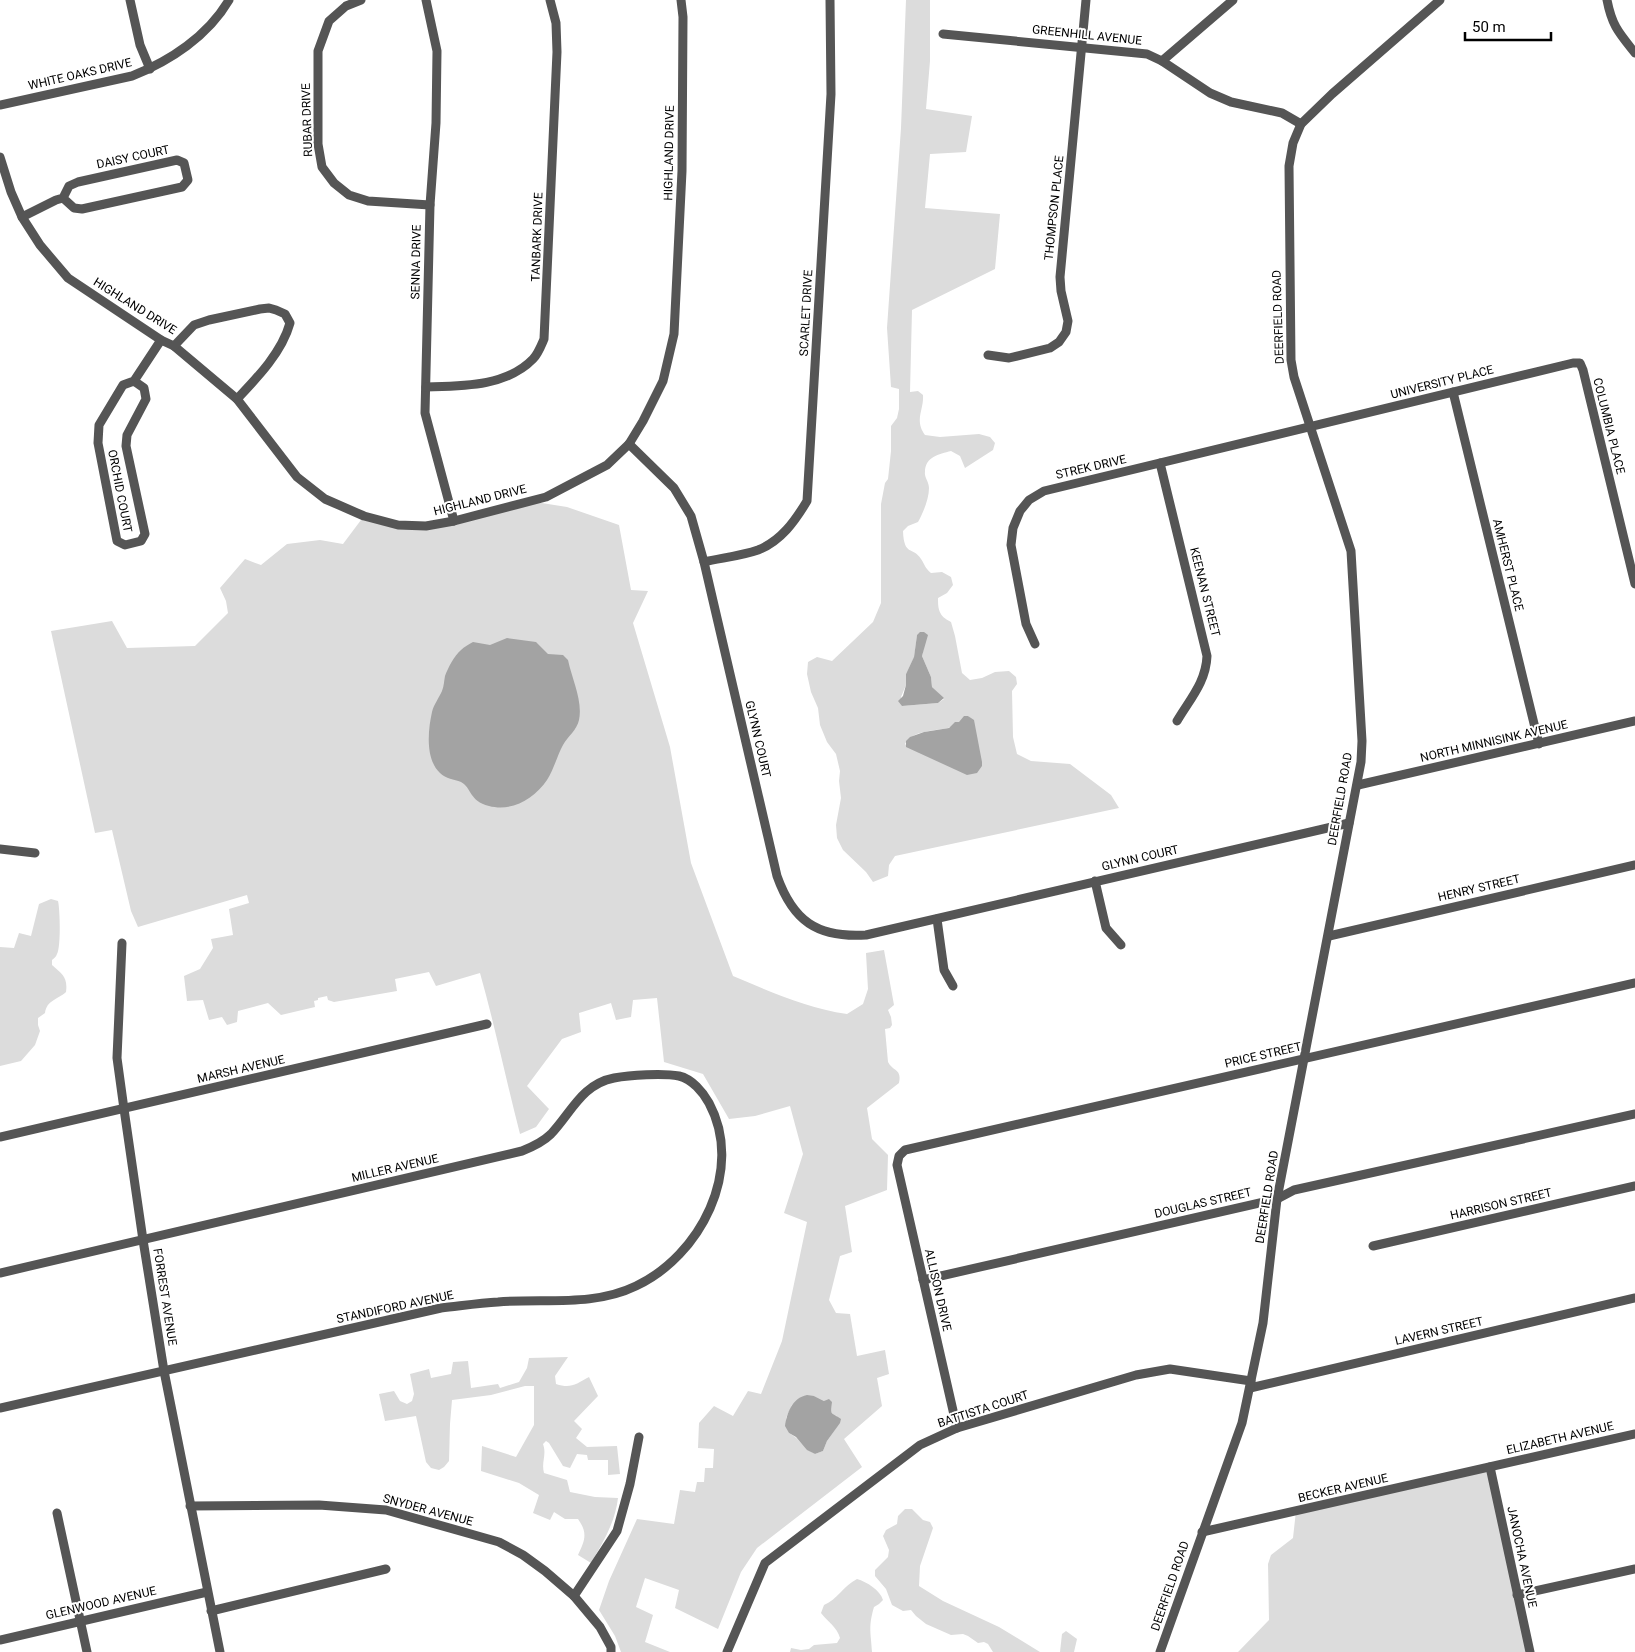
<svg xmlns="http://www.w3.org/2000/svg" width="1635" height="1652" viewBox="0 0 1635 1652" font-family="Roboto,sans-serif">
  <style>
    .green { fill: #dcdcdc; fill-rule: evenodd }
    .water { fill: #a3a3a3 }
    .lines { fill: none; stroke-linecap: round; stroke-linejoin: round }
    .street { stroke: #555; stroke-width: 9 }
    .labels { text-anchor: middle; stroke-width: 4; stroke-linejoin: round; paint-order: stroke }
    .street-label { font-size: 12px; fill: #000; stroke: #fff }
  </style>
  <rect width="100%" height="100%" fill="#fff"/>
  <g class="green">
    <path d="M 906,0 L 930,0 L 930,61 L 926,109 L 972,116 L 966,152 L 930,154 L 925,208 L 1000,214 L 995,269 L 912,310 L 910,392 L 918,391 L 923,395 C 924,410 914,420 925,435 L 940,437 L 979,434 L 990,437 L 995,443 L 993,450 L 965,468 L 960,456 L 951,451 C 939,454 925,457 925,472 C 924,477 929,482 929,488 C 929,499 923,513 918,522 L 908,526 L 903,531 C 904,557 913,546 921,559 C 925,565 925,568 931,573 L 942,572 L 951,577 L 953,585 L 947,593 L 938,598 C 938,610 939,616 951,622 L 955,636 L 962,673 L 970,680 L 982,678 L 995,672 L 1009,671 L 1016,677 L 1017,684 L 1012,691 L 1013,737 L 1017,754 L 1031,761 L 1070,764 L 1111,795 L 1119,808 L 895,856 L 889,865 L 888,876 L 873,882 L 866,872 L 843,850 L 837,838 L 836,825 L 841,798 L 839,781 L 840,771 L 836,754 L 827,742 L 820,725 L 818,708 L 811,692 L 807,674 L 808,662 L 817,657 L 832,661 L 873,622 L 881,603 L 881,504 L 885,483 L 888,479 L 891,451 L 891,426 L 897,418 L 899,409 L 899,389 L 891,387 L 887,328 L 901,128 ZM 917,635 L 925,642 L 922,656 L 931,677 L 932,687 L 944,699 L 938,703 L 902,706 L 901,697 L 906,685 L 906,674 L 914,658 ZM 968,716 L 970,718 L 909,748 L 905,744 C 912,730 935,731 948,728 C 955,726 962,720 968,716 Z"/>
    <path d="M 529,501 L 567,507 L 619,525 L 631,590 L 648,591 L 633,623 L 670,747 L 691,863 L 733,976 C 771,992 807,1008 847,1014 L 863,1004 L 868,989 L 866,953 L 884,950 L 894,1005 L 888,1010 L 891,1017 L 892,1025 L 890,1028 L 885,1029 L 888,1062 C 893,1072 902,1068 899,1083 L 867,1108 L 872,1139 L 888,1155 L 887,1190 L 845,1206 L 852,1252 L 840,1256 L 829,1300 L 836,1313 L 850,1314 L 857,1356 L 885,1350 L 889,1374 L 877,1378 L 882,1406 L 844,1439 L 862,1467 L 757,1548 L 741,1572 L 718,1629 L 675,1608 L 679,1590 L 645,1578 L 636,1607 L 653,1615 L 645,1642 L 670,1652 L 621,1652 L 615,1636 L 599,1610 L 609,1581 L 637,1519 L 674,1524 L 680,1490 L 695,1492 L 697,1482 L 704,1482 L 705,1468 L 713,1468 L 714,1449 L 698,1448 L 699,1423 L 714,1406 L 733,1416 L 748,1391 L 761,1394 L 782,1341 L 807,1222 L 784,1213 L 803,1154 L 790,1106 L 755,1116 L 729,1119 L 703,1074 L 664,1062 L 657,998 L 633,1000 L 631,1017 L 616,1020 L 611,1003 L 579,1013 L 581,1032 L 562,1039 L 527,1086 L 549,1109 L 536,1127 L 520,1134 C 506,1080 495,1026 480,973 L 436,986 L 429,972 L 395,979 L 397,991 L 334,1002 L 328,1000 L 327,996 L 318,998 L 318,1000 L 314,1001 L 315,1007 L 281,1015 L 268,1003 L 238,1011 L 237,1022 L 227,1025 L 222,1017 L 209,1020 L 203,1000 L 187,1001 L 184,976 L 200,969 L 213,948 L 211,939 L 233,935 L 229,909 L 249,903 L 247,895 L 138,927 L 131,911 L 112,830 L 95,833 L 51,631 L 112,621 L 127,648 L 195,646 L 228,613 L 226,601 L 220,588 L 245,559 L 261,565 L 287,544 L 320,540 L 343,544 L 364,516 L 426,526 ZM 814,1396 L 824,1401 L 833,1415 L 837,1416 L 836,1428 L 827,1441 L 823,1451 L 815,1454 C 805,1449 800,1439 789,1433 L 786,1418 L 792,1405 Z"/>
    <path d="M 51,899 L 58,901 C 60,909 61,947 57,954 C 56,957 54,958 52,960 L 52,965 C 62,974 68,977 66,992 C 57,1000 47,1000 45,1013 L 38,1018 L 38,1025 L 40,1031 L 35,1045 L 21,1061 L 0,1066 L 0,947 L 14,948 L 19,933 L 31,936 L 39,904 Z"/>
    <path d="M 568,1357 L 555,1376 L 556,1384 C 571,1389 576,1384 589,1377 L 598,1396 L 574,1421 L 582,1429 L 576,1438 L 587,1447 L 617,1446 L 620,1474 L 608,1475 L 608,1460 L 588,1460 L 587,1455 L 577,1454 L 570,1468 L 563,1466 L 549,1443 L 546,1441 L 543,1444 C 547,1455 541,1462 544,1473 L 567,1480 L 570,1492 L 595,1497 L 618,1498 C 615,1523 603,1542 591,1563 L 578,1555 C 585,1540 588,1533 578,1519 L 565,1519 L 554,1512 L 550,1520 L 533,1513 L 539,1495 L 519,1483 L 481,1471 L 482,1446 L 516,1457 L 534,1425 L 534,1386 L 525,1386 L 491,1395 L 452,1400 L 450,1424 L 449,1461 L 444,1467 L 439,1470 L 431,1468 L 426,1462 L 416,1416 L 385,1421 L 379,1394 L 394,1391 L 400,1401 L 407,1404 L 412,1401 L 414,1394 L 410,1374 L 429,1369 L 431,1378 L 451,1374 L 453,1362 L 468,1361 L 471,1388 L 498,1384 L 500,1388 L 519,1382 L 527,1368 L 529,1358 Z"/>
    <path d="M 1490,1467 L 1530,1652 L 1238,1652 L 1269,1620 L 1268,1564 L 1271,1555 L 1293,1538 L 1296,1511 Z"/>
    <path d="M 905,1509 L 912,1509 L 923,1520 L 930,1522 L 933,1528 L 920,1566 L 919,1586 L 943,1601 L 999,1627 L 1040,1652 L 993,1652 L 988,1644 L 984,1642 L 978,1643 L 968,1636 L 963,1634 L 951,1635 L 926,1624 L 916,1616 L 911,1610 L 903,1611 L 892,1605 L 886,1589 L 875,1576 L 875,1570 L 888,1557 L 889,1550 L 883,1536 L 886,1530 L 897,1524 L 898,1516 Z"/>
    <path d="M 857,1579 C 867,1582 880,1590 883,1600 L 879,1604 L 874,1607 C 868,1627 871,1633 872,1652 L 790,1652 L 791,1648 L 801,1650 L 809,1649 L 814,1645 L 837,1643 L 840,1638 C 837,1627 828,1622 821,1613 L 824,1605 C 838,1599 843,1586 857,1579 Z"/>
    <path d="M 1066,1631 L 1077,1639 L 1074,1652 L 1060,1652 L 1062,1634 Z"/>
  </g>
  <g class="water">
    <path d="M 920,632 L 924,632 L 928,635 L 922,656 L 931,677 L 932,687 L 944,698 L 938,703 L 902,706 L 898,701 L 903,696 L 906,685 L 906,674 L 914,657 L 917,635 Z"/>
    <path d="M 507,638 L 536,642 L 548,654 L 563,655 L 568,660 C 572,679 583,701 579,720 C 577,730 568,736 563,745 C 557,756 554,769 547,780 C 534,799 512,812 489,806 C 469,801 472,788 461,782 C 454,779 446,779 440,773 C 425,759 428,730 432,712 C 434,704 439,698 442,691 C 444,686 444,681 445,676 C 448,668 454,656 461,650 C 464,647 469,644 473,642 L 490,645 Z"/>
    <path d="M 964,716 L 968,716 L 974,720 L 982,762 L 982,766 L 977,773 L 967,775 L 906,747 L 906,741 L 910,737 L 924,732 L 949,728 L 955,722 L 959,722 Z"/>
    <path d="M 807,1395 L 814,1396 L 824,1401 L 829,1399 L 832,1402 C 830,1416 831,1412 841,1419 L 840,1423 L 827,1441 L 823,1451 L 815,1454 L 807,1450 L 796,1437 L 789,1433 L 785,1426 C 787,1413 792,1398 807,1395 Z"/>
  </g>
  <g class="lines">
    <g class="street">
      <path d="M 130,0 L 140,45 L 150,69"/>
      <path d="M 361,0 L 346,6 L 329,21 L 318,51 L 318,144 L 322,167 L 334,183 L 349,195 L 368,201 L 430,205"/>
      <path d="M 426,0 L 437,51 L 436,123 L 430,205 L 425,413 L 454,521"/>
      <path d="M 1607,0 C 1612,26 1619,33 1635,53"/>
      <path d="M 943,34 L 1147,54 L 1162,61 L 1210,93 L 1231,102 L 1282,113 L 1301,124"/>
      <path d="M 1162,61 L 1233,0"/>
      <path d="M 0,105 L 132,76 C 170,61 208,36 229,0"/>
      <path d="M 0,157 L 11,192 L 22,217 L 40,245 L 68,278 L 161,340 L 174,346 L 237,399 L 297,477 L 325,499 L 364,516 L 398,525 L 426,526 L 454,521 L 546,497 L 607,465 L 629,444 L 643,421 L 663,381 L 674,334 L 682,171 L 683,17 L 681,0"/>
      <path d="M 22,217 L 56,200 L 63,198 L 74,208 L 82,209 L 182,187 L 188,180 L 184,163 L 177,160 L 78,182 L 69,186 L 63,198"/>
      <path d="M 174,346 L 194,325 L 209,320 L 260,309 L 269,308 L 276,310 L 285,314 L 290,323 C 282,352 258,377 237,399"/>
      <path d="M 988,355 L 1009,358 L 1050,348 L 1059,342 L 1066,332 L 1068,321 L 1061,291 L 1060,277 L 1086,0"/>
      <path d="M 134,381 L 144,388 L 146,399 L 127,435 L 126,446 L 145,534 L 141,541 L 125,545 L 117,541 L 98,443 L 99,425 L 123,385 L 134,381 L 161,340"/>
      <path d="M 426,387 C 461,386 506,387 533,359 C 538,354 541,346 544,339 L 557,52 L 556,23 L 550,0"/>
      <path d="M 1453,392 L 1539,744"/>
      <path d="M 629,444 L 674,488 L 691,516 L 704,562 L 777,876 C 793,921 817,938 866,935 L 1349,823"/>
      <path d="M 1160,463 L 1207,656 C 1206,682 1190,699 1177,721"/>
      <path d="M 704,562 C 721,558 741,556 758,550 C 781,541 795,521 807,501 L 831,94 L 830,0"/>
      <path d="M 1035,644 L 1026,624 L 1011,545 L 1013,528 L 1020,511 L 1029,500 L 1044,491 L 1573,363 L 1580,363 L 1583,370 L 1635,584"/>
      <path d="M 1358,785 L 1635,721"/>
      <path d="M 0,849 L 35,853"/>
      <path d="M 1095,881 L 1106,928 L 1121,945"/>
      <path d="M 937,919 L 944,970 L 953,986"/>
      <path d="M 1329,936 L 1635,865"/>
      <path d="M 122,943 L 117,1058 L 124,1109 L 143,1240 L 164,1371 L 220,1652"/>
      <path d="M 0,1137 L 487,1024"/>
      <path d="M 1373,1246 L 1635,1186"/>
      <path d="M 0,1273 L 522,1151 C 532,1147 543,1142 551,1134 C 571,1113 582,1084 614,1078 C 630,1075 663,1073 679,1076 C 692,1079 703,1092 709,1103 C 745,1170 700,1256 636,1286 C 593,1307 544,1298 498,1302 C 479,1303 460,1306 441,1308 L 0,1408"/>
      <path d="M 923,1280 L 1277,1199 L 1294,1190 L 1635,1114"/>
      <path d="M 1250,1388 L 1635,1298"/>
      <path d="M 957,1428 L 897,1165 L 899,1156 L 905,1150 L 1635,983"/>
      <path d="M 1490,1467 L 1530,1652"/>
      <path d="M 190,1506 L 319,1505 L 386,1510 L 499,1542 L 523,1555 L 545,1571 L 574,1596 L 600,1627 L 611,1647 L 611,1652"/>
      <path d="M 57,1513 L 87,1652"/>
      <path d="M 1202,1532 L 1635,1434"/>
      <path d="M 1517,1595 L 1635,1569"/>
      <path d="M 574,1596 L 617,1531 L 630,1484 L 639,1437"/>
      <path d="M 211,1611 L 386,1569"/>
      <path d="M 0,1640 L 207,1592"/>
      <path d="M 727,1652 L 765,1563 L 920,1445 L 957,1428 L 1136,1375 L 1170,1369 L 1251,1381"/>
      <path d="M 1160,1652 L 1242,1423 L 1263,1323 L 1277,1199 L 1361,762 L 1362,741 L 1351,551 L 1294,377 L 1291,360 L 1289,166 L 1293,143 L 1301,124 L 1332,94 L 1440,0"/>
    </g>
  </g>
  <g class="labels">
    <g class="street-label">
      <text transform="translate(1087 35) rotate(6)" y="4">GREENHILL AVENUE</text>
      <text transform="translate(80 74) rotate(-13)" y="4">WHITE OAKS DRIVE</text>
      <text transform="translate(307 120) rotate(-92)" y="4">RUBAR DRIVE</text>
      <text transform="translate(669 153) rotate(-89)" y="4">HIGHLAND DRIVE</text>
      <text transform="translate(133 157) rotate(-12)" y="4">DAISY COURT</text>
      <text transform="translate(1054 208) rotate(-84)" y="4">THOMPSON PLACE</text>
      <text transform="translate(537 237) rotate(-88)" y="4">TANBARK DRIVE</text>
      <text transform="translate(416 262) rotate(-89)" y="4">SENNA DRIVE</text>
      <text transform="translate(135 306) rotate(32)" y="4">HIGHLAND DRIVE</text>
      <text transform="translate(806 313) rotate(-87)" y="4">SCARLET DRIVE</text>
      <text transform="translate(1278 317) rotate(-92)" y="4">DEERFIELD ROAD</text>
      <text transform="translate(1442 382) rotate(-14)" y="4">UNIVERSITY PLACE</text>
      <text transform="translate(1609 426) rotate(76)" y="4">COLUMBIA PLACE</text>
      <text transform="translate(1091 467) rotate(-13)" y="4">STREK DRIVE</text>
      <text transform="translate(120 491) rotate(79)" y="4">ORCHID COURT</text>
      <text transform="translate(480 500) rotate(-14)" y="4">HIGHLAND DRIVE</text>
      <text transform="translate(1508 565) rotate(76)" y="4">AMHERST PLACE</text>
      <text transform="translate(1205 592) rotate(76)" y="4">KEENAN STREET</text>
      <text transform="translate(758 739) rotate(77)" y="4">GLYNN COURT</text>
      <text transform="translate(1494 741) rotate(-13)" y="4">NORTH MINNISINK AVENUE</text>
      <text transform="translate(1340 799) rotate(-80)" y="4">DEERFIELD ROAD</text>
      <text transform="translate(1140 858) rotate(-13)" y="4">GLYNN COURT</text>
      <text transform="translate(1479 888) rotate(-13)" y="4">HENRY STREET</text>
      <text transform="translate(1263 1055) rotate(-13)" y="4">PRICE STREET</text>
      <text transform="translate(241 1069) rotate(-13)" y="4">MARSH AVENUE</text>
      <text transform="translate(395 1168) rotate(-13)" y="4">MILLER AVENUE</text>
      <text transform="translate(1267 1197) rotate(-81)" y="4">DEERFIELD ROAD</text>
      <text transform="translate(1203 1203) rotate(-13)" y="4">DOUGLAS STREET</text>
      <text transform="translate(1501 1204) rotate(-13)" y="4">HARRISON STREET</text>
      <text transform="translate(938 1290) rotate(77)" y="4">ALLISON DRIVE</text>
      <text transform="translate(165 1297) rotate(81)" y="4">FORREST AVENUE</text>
      <text transform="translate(395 1307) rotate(-12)" y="4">STANDIFORD AVENUE</text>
      <text transform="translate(1439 1331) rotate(-13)" y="4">LAVERN STREET</text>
      <text transform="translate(983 1409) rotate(-18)" y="4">BATTISTA COURT</text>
      <text transform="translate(1560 1438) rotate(-13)" y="4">ELIZABETH AVENUE</text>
      <text transform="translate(1343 1488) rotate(-13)" y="4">BECKER AVENUE</text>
      <text transform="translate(428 1510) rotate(15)" y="4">SNYDER AVENUE</text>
      <text transform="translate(1522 1557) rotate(78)" y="4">JANOCHA AVENUE</text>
      <text transform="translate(1170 1586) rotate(-71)" y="4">DEERFIELD ROAD</text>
      <text transform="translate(101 1603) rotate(-13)" y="4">GLENWOOD AVENUE</text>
    </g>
  </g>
  <path d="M1465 32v8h86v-8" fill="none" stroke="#000000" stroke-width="2.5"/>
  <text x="1472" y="32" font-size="15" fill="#000000" stroke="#ffffff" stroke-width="4" paint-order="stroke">50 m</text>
</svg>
